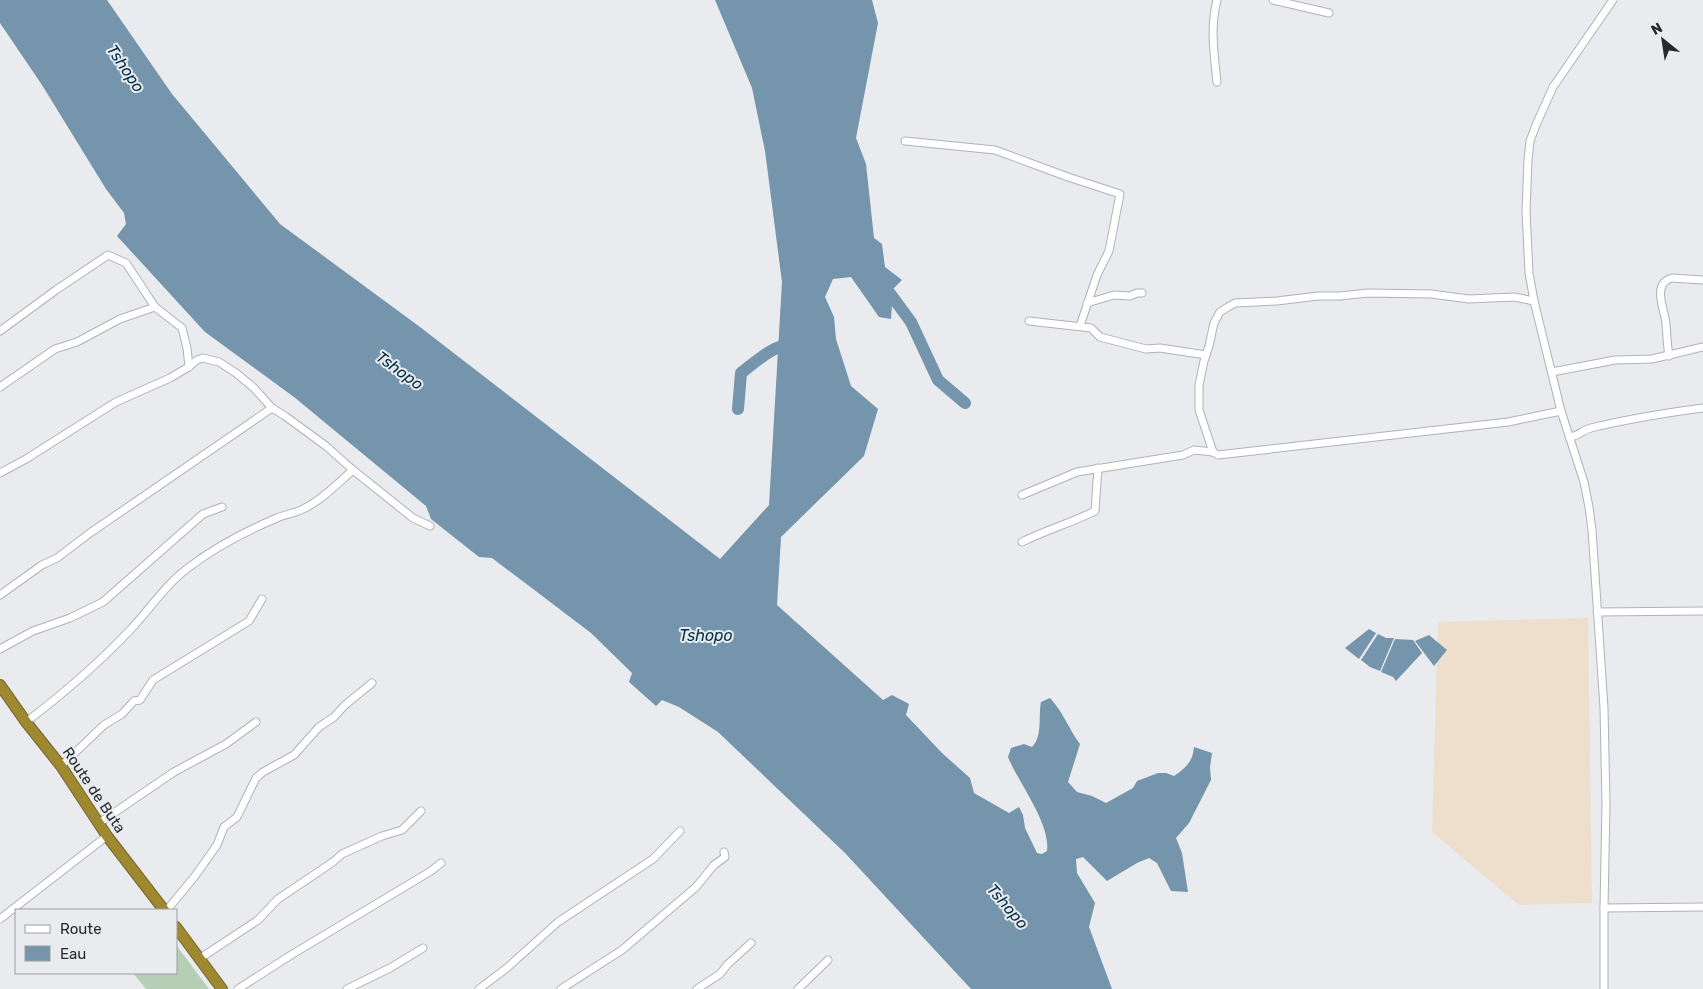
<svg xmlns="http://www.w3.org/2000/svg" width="1703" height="989" viewBox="0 0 1703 989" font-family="Rubik,sans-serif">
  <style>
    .education { fill: #eedecc }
    .green { fill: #b4cfb5 }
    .water { fill: #7495ab }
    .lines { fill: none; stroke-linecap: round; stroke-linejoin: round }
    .river { stroke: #7495ab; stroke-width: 12 }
    .minor-casing { stroke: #b1b2b5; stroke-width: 9 }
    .highway-casing { stroke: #75672f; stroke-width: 12 }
    .minor { stroke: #fff; stroke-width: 7 }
    .highway { stroke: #9e8931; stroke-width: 10 }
    .labels { text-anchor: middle; stroke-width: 4; stroke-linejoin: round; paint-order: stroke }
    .street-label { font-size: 15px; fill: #29292a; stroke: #e9ebee }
    .water-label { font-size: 16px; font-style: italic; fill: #003047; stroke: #e9ebee }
  </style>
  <rect width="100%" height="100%" fill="#e9ebee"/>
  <path class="education" d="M 1588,618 L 1592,903 L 1519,905 L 1432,832 L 1438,622 Z"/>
  <path class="green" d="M 176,945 L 209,989 L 146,989 L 133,973 L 176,973 Z"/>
  <g class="water">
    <path d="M 0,0 L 107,0 L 172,94 L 280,224 L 420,327 L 720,559 L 769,505 L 782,282 L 765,151 L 752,88 L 715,0 L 872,0 L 878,23 L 856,138 L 866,164 L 874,238 L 882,244 L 885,267 L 902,280 L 893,289 L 891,319 L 879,317 L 851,277 L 833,279 L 825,297 L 834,317 L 836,339 L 851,386 L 878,409 L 864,456 L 781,537 L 777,605 L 883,700 L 892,695 L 909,704 L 906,715 L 942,753 L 970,778 L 974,793 L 1009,813 L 1019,807 L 1023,815 L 1025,828 L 1037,853 L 1042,854 L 1047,851 C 1051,824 1018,782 1008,757 L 1011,748 L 1024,744 L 1032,747 C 1043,736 1038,717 1041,702 L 1050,698 C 1064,713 1068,728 1080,744 L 1068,782 L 1077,792 L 1092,796 L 1106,803 L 1133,788 L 1137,781 L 1158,773 L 1166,773 L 1174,776 C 1186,768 1193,761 1194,747 L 1212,753 L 1210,767 L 1211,780 L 1189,823 L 1176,838 L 1182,853 L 1188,892 L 1171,891 L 1157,863 L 1149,858 L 1137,863 L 1107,881 L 1083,857 L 1076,859 L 1077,873 L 1095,903 L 1089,927 L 1112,989 L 971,989 L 845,853 L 718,732 L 679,707 L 662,700 L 656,706 L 629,682 L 632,673 L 591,633 L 492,558 L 479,557 L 431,519 L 426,506 L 294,397 L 205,332 L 117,236 L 126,224 L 124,213 L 106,189 L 42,85 L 0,23 Z"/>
    <path d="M 1369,629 L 1376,633 L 1359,659 L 1345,648 Z"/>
    <path d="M 1378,634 L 1386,638 L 1394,638 L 1380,671 L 1370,667 L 1361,660 Z"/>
    <path d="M 1429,635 L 1447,650 L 1434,666 L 1415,641 Z"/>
    <path d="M 1395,639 L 1413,640 L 1422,653 L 1396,681 L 1393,677 L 1381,672 Z"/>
  </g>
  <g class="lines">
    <g class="river">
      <path d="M 883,284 L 911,322 L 938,380 L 965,403"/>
      <path d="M 738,409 L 741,373 C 754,363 776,343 793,344"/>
    </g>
    <g class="minor-casing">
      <g id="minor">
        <path d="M 1273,0 L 1329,13"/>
        <path d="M 1217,82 C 1214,54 1210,27 1217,0"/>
        <path d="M 905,141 L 995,150 L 1068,177 L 1120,194 L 1109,251 L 1097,275 L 1080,326"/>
        <path d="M 1534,301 L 1514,297 L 1469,299 L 1431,294 L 1368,293 L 1340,296 L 1318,296 L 1277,301 L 1235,303 L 1228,307 L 1220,312 L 1214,323 L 1209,346 L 1204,361 L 1199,385 L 1199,410 L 1213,452 L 1218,455 L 1508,422 L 1561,411"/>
        <path d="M 1087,303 L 1114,295 L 1130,296 L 1137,293 L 1142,293"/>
        <path d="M 1029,321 L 1091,328 L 1100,337 L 1146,349 L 1160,348 L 1206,355"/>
        <path d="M 0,331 L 56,290 L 108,255 L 126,263 L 155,307 L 182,328 L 187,348 L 189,367"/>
        <path d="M 1669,356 C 1667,345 1667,335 1666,324 C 1665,310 1651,284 1672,278 L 1703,280"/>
        <path d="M 1552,372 L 1615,360 L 1652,359 L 1703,347"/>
        <path d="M 0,387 L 55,349 L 77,342 L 120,319 L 155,307"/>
        <path d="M 1570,437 C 1578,436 1583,430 1591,428 C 1628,419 1665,413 1703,408"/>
        <path d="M 0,473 L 26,459 L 116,402 L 170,378 L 187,368 L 197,360 L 203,358 L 219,362 L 236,373 L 254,388 L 272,408 L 285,416 L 326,446 L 353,470 L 413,518 L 430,526"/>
        <path d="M 1022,495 L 1077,472 L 1183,455 L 1194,450 L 1213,452"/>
        <path d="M 1022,542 C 1046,530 1071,523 1095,511 L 1098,468"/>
        <path d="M 0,595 L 42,565 L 57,558 L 90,533 L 272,408"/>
        <path d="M 1597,612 L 1703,611"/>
        <path d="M 0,649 L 33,631 L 70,618 L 103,602 L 203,514 L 222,507"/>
        <path d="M 26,722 C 63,694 99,663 131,629 C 150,609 165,585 188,568 C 214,548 246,531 277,518 C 286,514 297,513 305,508 C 323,499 338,483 353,470"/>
        <path d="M 61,766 L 104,725 L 122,714 L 134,701 L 140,700 L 153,680 L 249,621 L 262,599"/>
        <path d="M 99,823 L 174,772 L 226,744 L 256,722"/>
        <path d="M 1604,908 L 1703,907"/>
        <path d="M 167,910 L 195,876 L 217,845 L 224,827 L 237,817 L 256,778 L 263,772 L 294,755 L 319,727 L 334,717 L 345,705 L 372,683"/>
        <path d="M 0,919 L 107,836"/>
        <path d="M 199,959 L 258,920 L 278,899 L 333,862 L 342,854 L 382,836 L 402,830 L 421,811"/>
        <path d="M 238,989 L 291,955 L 431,871 L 441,863"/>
        <path d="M 347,989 L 390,968 L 423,948"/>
        <path d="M 479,989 L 508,967 L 558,922 L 653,859 L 680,831"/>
        <path d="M 561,989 L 622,950 L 696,887 L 714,865 L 725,857 L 724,852"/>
        <path d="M 697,989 L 720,974 L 728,964 L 751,943"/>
        <path d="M 798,989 L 828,960"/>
        <path d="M 1604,989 L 1604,908 L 1606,804 L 1604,708 L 1592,530 L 1589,507 L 1584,482 L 1561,411 L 1534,301 L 1529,273 L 1526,211 L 1528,160 L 1530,141 L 1536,125 L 1553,87 L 1613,0"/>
      </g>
    </g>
    <g class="highway-casing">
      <g id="highway">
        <path d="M 0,685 L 26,722 L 61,766 L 107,836 L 164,910"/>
        <path d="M 176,927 L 222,989"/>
      </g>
    </g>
    <use href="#minor" class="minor"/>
    <use href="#highway" class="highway"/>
  </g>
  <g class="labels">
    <g class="street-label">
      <text transform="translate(94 790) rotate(56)" y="5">Route de Buta</text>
    </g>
    <g class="water-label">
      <text transform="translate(126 68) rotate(56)" y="6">Tshopo</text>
      <text transform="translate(400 370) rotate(36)" y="6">Tshopo</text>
      <text x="706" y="641">Tshopo</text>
      <text transform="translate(1008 906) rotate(49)" y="6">Tshopo</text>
    </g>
  </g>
  <rect x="15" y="909" width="162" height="65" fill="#e9ebee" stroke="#9c9da0"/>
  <rect x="25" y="925" width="25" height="8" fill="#ffffff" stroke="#9c9da0"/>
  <text x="60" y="934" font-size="15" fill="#29292a">Route</text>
  <rect x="25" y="946" width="25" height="15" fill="#7495ab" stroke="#9c9da0"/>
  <text x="60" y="959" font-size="15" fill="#29292a">Eau</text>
  <g transform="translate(1663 40) rotate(330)" stroke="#e9ebee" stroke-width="4" paint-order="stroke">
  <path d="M0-4L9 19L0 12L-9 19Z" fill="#29292a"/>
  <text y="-8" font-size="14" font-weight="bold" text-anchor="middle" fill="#29292a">N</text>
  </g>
</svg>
